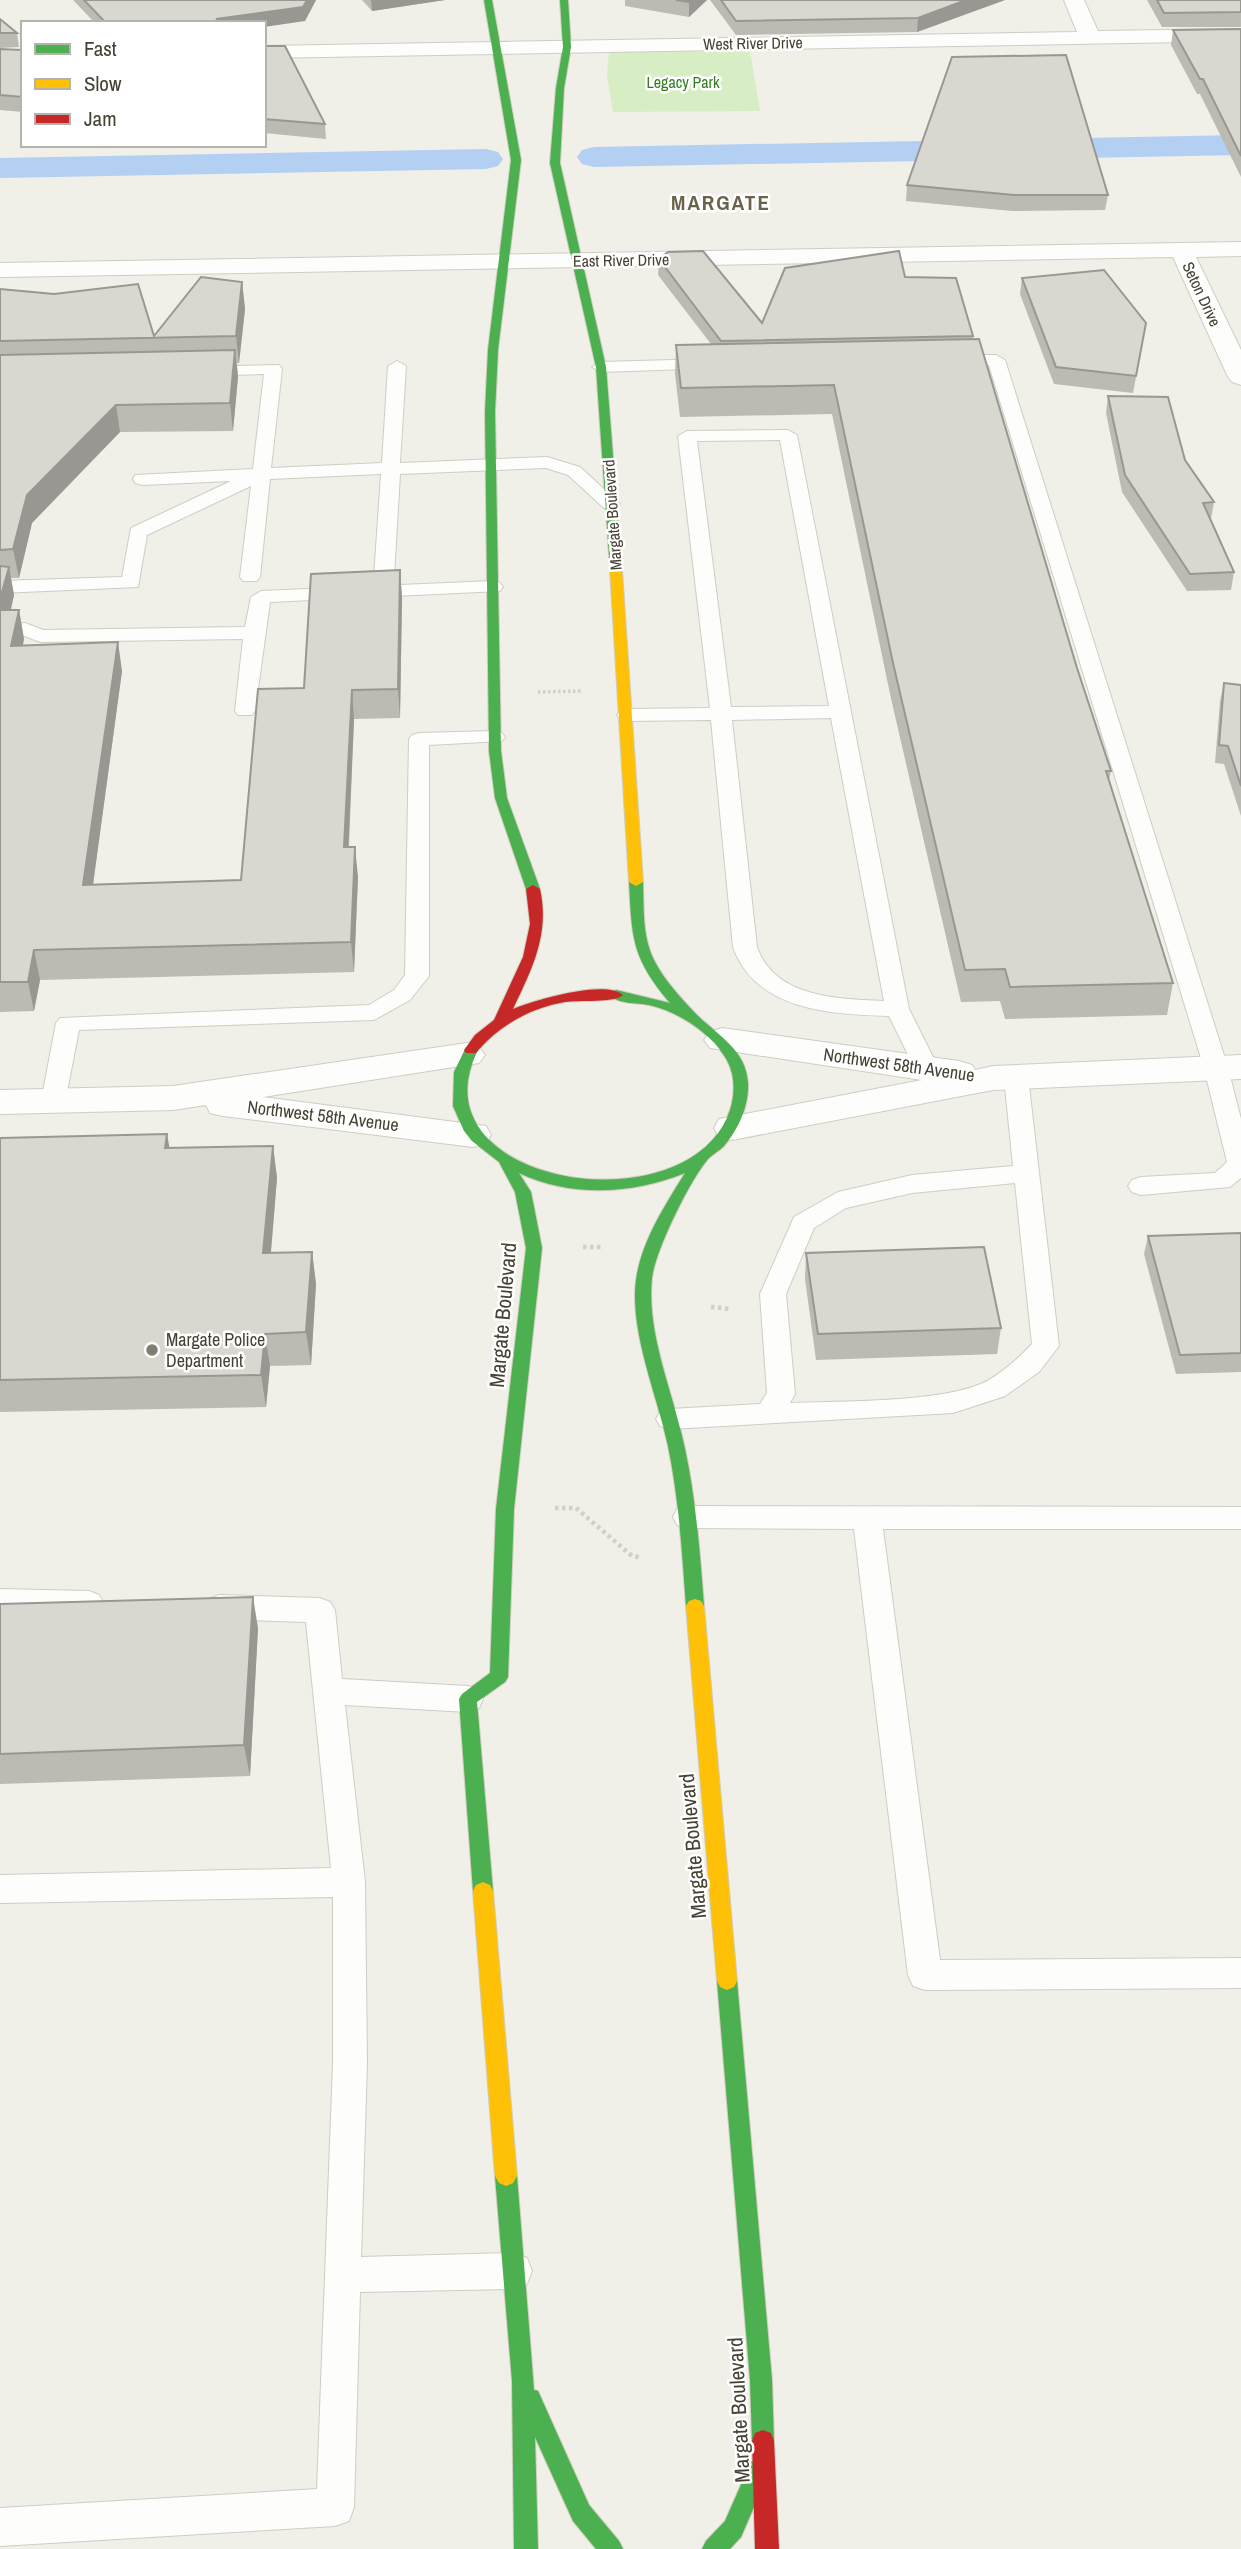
<svg xmlns="http://www.w3.org/2000/svg" width="1241" height="2549" viewBox="0 0 1241 2549" font-family="'Archivo Narrow',sans-serif">
  <style>
    .green { fill: #d7eec5 }
    .lines { fill: none; stroke-linecap: round; stroke-linejoin: round }
    .canal { fill: #b3cff2; fill-rule: evenodd }
    .lane-casing { stroke: #cecdc5; stroke-width: 2 }
    .street-casing { stroke: #cecdc5; stroke-width: 2 }
    .fast-casing { stroke: #d0cebe; stroke-width: 2 }
    .slow-casing { stroke: #d0cebe; stroke-width: 2 }
    .jam-casing { stroke: #d0cebe; stroke-width: 2 }
    .path-far1 { stroke: #d1cfc9; stroke-width: 3.5; stroke-dasharray: 2.5 2.5; stroke-linecap: butt }
    .path { stroke: #d1cfc9; stroke-width: 4.5; stroke-dasharray: 3.5 3.5; stroke-linecap: butt }
    .lane { fill: #fdfdfc; fill-rule: evenodd }
    .street { fill: #fdfdfc; fill-rule: evenodd }
    .fast { fill: #4caf50; fill-rule: evenodd }
    .slow { fill: #ffc107; fill-rule: evenodd }
    .jam { fill: #c62828; fill-rule: evenodd }
    .wall { fill: #bbbab3 }
    .shaded-wall { fill: #989792 }
    .building { fill: #d9d8d0; stroke: #989792; stroke-width: 2 }
    .poi-dot { fill: #827f72; stroke: #fff; stroke-width: 2.5 }
    .labels { text-anchor: middle; stroke-width: 5; stroke-linejoin: round; paint-order: stroke }
    .far-street-label { font-size: 16px; fill: #464233; stroke: #fff }
    .far-park-label { font-size: 16px; fill: #347e21; stroke: #fff }
    .street-label { font-size: 18px; fill: #464233; stroke: #fff }
    .poi-label { font-size: 18px; fill: #464233; stroke: #fff; text-anchor: start }
    .far-district-label { font-size: 21px; font-weight: bold; letter-spacing: 2px; fill: #6a6349; stroke: #fff }
    .near-street-label { font-size: 21px; fill: #464233; stroke: #fff }
  </style>
  <rect width="100%" height="100%" fill="#f0efe8"/>
  <path class="green" d="M 750,51 L 760,111 L 613,112 L 607,76 L 609,52 Z"/>
  <g class="lines">
    <g class="canal">
      <path d="M 1241,135 L 1241,155 L 594,167 L 582,164 L 577,157 L 582,150 L 594,147 Z"/>
      <path d="M 486,149 L 498,152 L 503,159 L 498,166 L 486,169 L 0,178 L 0,158 Z"/>
    </g>
    <g class="lane-casing">
      <g id="lane">
        <path d="M 950,355 L 996,355 L 1005,360 L 1228,1068 L 1241,1119 L 1241,1178 L 1230,1187 L 1141,1195 L 1132,1192 L 1128,1186 L 1132,1180 L 1141,1177 L 1215,1173 L 1227,1162 L 1204,1068 L 989,365 L 944,364 L 941,360 Z"/>
        <path d="M 709,359 L 715,360 L 718,364 L 715,368 L 601,372 L 592,367 L 601,362 Z"/>
        <path d="M 397,361 L 406,366 L 400,463 L 547,457 L 580,467 L 620,504 L 618,508 L 604,508 L 568,475 L 546,468 L 400,474 L 394,577 L 384,583 L 374,577 L 381,474 L 270,479 L 260,577 L 257,581 L 243,581 L 240,577 L 251,486 L 147,535 L 138,587 L 0,593 L 0,581 L 122,577 L 131,528 L 231,481 L 142,485 L 135,483 L 133,479 L 135,475 L 253,469 L 264,374 L 201,376 L 195,375 L 192,371 L 195,367 L 279,365 L 282,369 L 271,468 L 382,463 L 388,366 Z"/>
        <path d="M 788,430 L 797,435 L 909,1009 L 939,1069 L 936,1075 L 927,1077 L 918,1075 L 889,1016 C 831,1014 756,1011 733,947 L 711,720 L 627,721 L 620,719 L 617,715 L 620,711 L 627,709 L 710,708 L 678,436 L 687,431 ZM 780,440 L 829,706 L 731,707 L 697,441 ZM 831,718 L 884,1001 C 838,999 775,998 757,947 L 732,720 Z"/>
        <path d="M 493,581 L 500,583 L 503,587 L 500,591 L 270,602 L 255,711 L 252,715 L 238,715 L 235,711 L 243,639 L 40,642 L 22,635 L 0,636 L 0,624 L 25,623 L 43,630 L 245,627 L 251,597 L 261,591 Z"/>
        <path d="M 495,731 L 502,733 L 505,737 L 502,741 L 429,745 L 429,976 L 410,1000 L 374,1020 L 79,1030 L 65,1102 L 62,1108 L 53,1110 L 44,1108 L 41,1102 L 56,1023 L 60,1018 L 369,1005 L 394,990 L 405,975 L 409,739 L 412,735 L 419,733 Z"/>
        <path d="M 1016,1069 L 1025,1071 L 1028,1077 L 1059,1346 L 1039,1372 L 1005,1396 L 953,1413 L 670,1429 L 660,1426 L 656,1419 L 660,1412 L 670,1409 L 760,1404 L 767,1393 L 760,1294 L 794,1217 L 838,1192 L 912,1175 L 1013,1166 L 1004,1077 L 1007,1071 ZM 1015,1183 L 1032,1344 C 1019,1358 1004,1371 987,1381 C 946,1403 839,1401 790,1403 L 795,1394 L 786,1294 L 814,1228 L 846,1208 L 912,1193 Z"/>
        <path d="M 687,1506 L 1241,1507 L 1241,1529 L 883,1529 L 940,1960 L 1241,1958 L 1241,1988 L 925,1990 L 913,1986 L 908,1975 L 854,1529 L 687,1528 L 677,1525 L 673,1517 L 677,1509 Z"/>
        <path d="M 0,1589 L 89,1591 L 99,1595 L 104,1603 L 99,1611 L 89,1615 L 0,1613 Z"/>
        <path d="M 219,1595 L 320,1598 L 330,1602 L 335,1610 L 342,1679 L 468,1686 L 479,1690 L 483,1699 L 479,1708 L 468,1712 L 345,1705 L 365,1882 L 367,2063 L 361,2257 L 514,2253 L 527,2258 L 532,2271 L 527,2284 L 514,2289 L 360,2292 L 354,2507 L 349,2521 L 335,2526 L 0,2546 L 0,2508 L 317,2489 L 333,2063 L 333,1897 L 0,1903 L 0,1875 L 331,1868 L 306,1622 L 219,1619 L 209,1615 L 204,1607 L 209,1599 Z"/>
      </g>
    </g>
    <g class="street-casing">
      <g id="street">
        <path d="M 1064,0 L 1084,0 L 1098,31 L 1241,29 L 1241,41 L 264,58 L 264,46 L 1077,32 Z"/>
        <path d="M 1241,242 L 1241,256 L 1196,257 L 1241,350 L 1241,385 L 1232,382 L 1228,377 L 1173,257 L 0,277 L 0,263 Z"/>
        <path d="M 722,1028 L 959,1061 L 972,1065 L 975,1070 L 993,1066 L 1241,1055 L 1241,1079 L 993,1090 L 732,1140 L 719,1137 L 714,1128 L 719,1119 L 922,1080 L 710,1048 L 704,1040 L 710,1032 Z"/>
        <path d="M 467,1043 L 479,1047 L 485,1055 L 479,1063 L 263,1097 L 486,1126 L 491,1135 L 486,1144 L 473,1147 L 223,1116 L 210,1113 L 206,1105 L 173,1110 L 0,1114 L 0,1090 L 173,1086 Z"/>
      </g>
    </g>
    <g class="fast-casing">
      <g id="fast">
        <path d="M 484,0 L 492,0 L 521,160 L 498,350 L 495,412 L 501,751 L 507,798 L 540,889 L 533,893 L 526,889 L 495,798 L 489,751 L 485,412 L 488,350 L 511,160 Z"/>
        <path d="M 560,0 L 568,0 L 571,47 L 564,88 L 560,163 L 606,367 L 622,570 L 616,573 L 610,570 L 596,367 L 550,163 L 556,88 L 563,47 Z"/>
        <path d="M 636,878 L 643,882 C 644,908 642,936 654,960 C 664,980 681,998 696,1014 C 717,1035 746,1049 748,1083 C 749,1105 739,1129 724,1146 C 719,1151 713,1154 708,1159 C 690,1180 655,1251 652,1278 C 646,1335 674,1394 685,1449 C 696,1500 700,1553 704,1606 L 701,1611 L 695,1613 L 689,1611 L 686,1606 C 682,1553 679,1499 668,1446 C 657,1394 627,1326 637,1274 C 644,1237 666,1204 685,1173 C 633,1194 572,1198 519,1173 L 531,1192 L 542,1248 L 514,1509 L 508,1677 L 505,1682 L 477,1702 L 493,1891 L 490,1897 L 483,1900 L 476,1897 L 473,1891 L 459,1699 L 462,1694 L 490,1673 L 496,1509 L 526,1248 L 515,1192 L 499,1162 L 472,1141 L 464,1131 L 453,1106 L 454,1072 L 466,1047 L 476,1047 L 478,1050 C 410,1185 690,1230 730,1110 C 736,1091 735,1070 723,1054 C 708,1031 676,1011 649,1005 C 637,1003 618,1004 609,995 L 616,990 L 670,1003 C 632,958 632,939 629,882 Z"/>
        <path d="M 727,1972 L 734,1975 L 737,1981 L 772,2380 L 774,2441 L 771,2449 L 763,2452 L 755,2449 L 752,2441 L 750,2380 L 717,1981 L 720,1975 Z"/>
        <path d="M 506,2166 L 513,2169 L 517,2176 L 534,2390 L 538,2391 L 589,2505 L 619,2541 L 623,2549 L 596,2549 L 573,2521 L 535,2437 L 538,2549 L 514,2549 L 512,2381 L 495,2176 L 499,2169 Z"/>
        <path d="M 759,2459 L 767,2462 L 770,2470 L 741,2537 L 730,2549 L 702,2549 L 706,2541 L 725,2521 L 751,2462 Z"/>
      </g>
    </g>
    <g class="slow-casing">
      <g id="slow">
        <path d="M 616,567 L 622,570 L 643,882 L 636,886 L 629,882 L 610,570 Z"/>
        <path d="M 695,1599 L 701,1601 L 704,1606 L 737,1981 L 734,1987 L 727,1990 L 720,1987 L 717,1981 L 686,1606 L 689,1601 Z"/>
        <path d="M 483,1882 L 490,1885 L 493,1891 L 517,2176 L 513,2183 L 506,2186 L 499,2183 L 495,2176 L 473,1891 L 476,1885 Z"/>
      </g>
    </g>
    <g class="jam-casing">
      <g id="jam">
        <path d="M 533,885 L 540,889 C 550,934 532,969 513,1009 C 534,1000 606,979 623,995 C 615,1003 579,1000 565,1002 C 530,1008 498,1026 476,1053 L 466,1053 L 464,1050 L 475,1035 L 494,1020 L 523,957 L 530,924 L 526,889 Z"/>
        <path d="M 763,2430 L 771,2433 L 774,2441 L 779,2549 L 755,2549 L 752,2441 L 755,2433 Z"/>
      </g>
    </g>
    <path class="path-far1" d="M 538,692 L 582,691"/>
    <g class="path">
      <path d="M 583,1247 L 603,1247"/>
      <path d="M 711,1307 L 731,1309"/>
      <path d="M 555,1508 L 576,1508 L 632,1556 L 639,1557"/>
    </g>
    <use href="#lane" class="lane"/>
    <use href="#street" class="street"/>
    <use href="#fast" class="fast"/>
    <use href="#slow" class="slow"/>
    <use href="#jam" class="jam"/>
  </g>
  <g class="wall">
    <path d="M 73,0 L 316,0 L 305,21 L 264,23 L 95,23 Z"/>
    <path d="M 362,0 L 445,0 L 372,11 Z"/>
    <path d="M 625,0 L 707,0 L 689,17 L 625,6 Z"/>
    <path d="M 710,0 L 1005,0 L 917,32 L 736,35 Z"/>
    <path d="M 1147,0 L 1241,0 L 1241,27 L 1162,27 Z"/>
    <path d="M 0,19 L 17,33 L 19,47 L 0,48 Z"/>
    <path d="M 1241,29 L 1241,177 L 1200,94 L 1197,94 L 1171,45 L 1173,30 Z"/>
    <path d="M 23,40 L 23,112 L 0,110 L 0,49 L 21,50 Z"/>
    <path d="M 264,46 L 325,124 L 326,139 L 264,133 Z"/>
    <path d="M 907,185 L 1108,195 L 1105,210 L 1012,211 L 906,201 Z"/>
    <path d="M 659,259 L 762,323 L 905,277 L 973,336 L 973,339 L 1077,668 L 1111,771 L 1109,780 L 1173,983 L 1167,1015 L 1005,1019 L 1000,1001 L 961,1002 L 890,694 L 832,414 L 680,417 L 675,374 L 676,345 L 711,344 L 658,275 Z"/>
    <path d="M 1022,278 L 1143,340 L 1133,393 L 1054,384 L 1020,294 Z"/>
    <path d="M 242,282 L 245,309 L 239,363 L 237,363 L 238,377 L 233,431 L 120,432 L 32,523 L 19,578 L 11,578 L 14,595 L 11,610 L 19,610 L 24,639 L 23,645 L 122,671 L 93,884 L 241,880 L 304,688 L 400,570 L 402,598 L 400,718 L 354,719 L 349,847 L 358,877 L 354,972 L 40,980 L 34,1011 L 0,1012 L 0,289 L 154,336 Z"/>
    <path d="M 1108,396 L 1185,460 L 1214,502 L 1211,519 L 1234,572 L 1231,590 L 1187,591 L 1122,492 L 1106,413 Z"/>
    <path d="M 1224,683 L 1241,685 L 1241,816 L 1224,764 L 1215,763 L 1220,701 Z"/>
    <path d="M 0,1138 L 170,1148 L 273,1146 L 277,1178 L 271,1253 L 312,1252 L 316,1284 L 311,1365 L 270,1366 L 266,1407 L 0,1412 Z"/>
    <path d="M 1241,1233 L 1241,1372 L 1176,1374 L 1144,1254 L 1148,1236 Z"/>
    <path d="M 806,1253 L 1001,1328 L 997,1354 L 816,1360 L 805,1279 Z"/>
    <path d="M 0,1604 L 258,1628 L 250,1776 L 0,1784 Z"/>
  </g>
  <g class="shaded-wall">
    <path d="M 307,0 L 316,0 L 305,21 L 264,27 L 264,23 L 216,23 L 216,19 Z"/>
    <path d="M 371,0 L 445,0 L 372,11 Z"/>
    <path d="M 691,0 L 707,0 L 689,17 L 689,2 Z"/>
    <path d="M 966,0 L 1005,0 L 917,32 L 918,18 Z"/>
    <path d="M 242,282 L 245,309 L 239,363 L 236,336 Z"/>
    <path d="M 235,350 L 238,377 L 233,431 L 230,403 Z"/>
    <path d="M 116,405 L 120,432 L 32,523 L 19,578 L 13,549 L 27,495 Z"/>
    <path d="M 9,567 L 14,595 L 8,621 L 0,622 L 0,593 Z"/>
    <path d="M 400,570 L 402,598 L 400,718 L 398,689 Z"/>
    <path d="M 19,610 L 24,639 L 17,674 L 11,646 Z"/>
    <path d="M 118,642 L 122,671 L 89,914 L 83,885 Z"/>
    <path d="M 352,690 L 354,719 L 347,877 L 344,847 Z"/>
    <path d="M 355,847 L 358,877 L 354,972 L 351,942 Z"/>
    <path d="M 34,950 L 40,980 L 34,1011 L 28,982 Z"/>
    <path d="M 167,1134 L 173,1166 L 165,1148 Z"/>
    <path d="M 273,1146 L 277,1178 L 268,1285 L 263,1253 Z"/>
    <path d="M 312,1252 L 316,1284 L 311,1365 L 306,1332 Z"/>
    <path d="M 265,1334 L 270,1366 L 266,1407 L 261,1375 Z"/>
    <path d="M 253,1597 L 258,1628 L 250,1776 L 244,1745 Z"/>
  </g>
  <g class="building">
    <path d="M 84,0 L 307,0 L 303,7 L 216,19 L 227,23 L 106,23 Z"/>
    <path d="M 676,0 L 691,0 L 689,2 Z"/>
    <path d="M 721,0 L 966,0 L 918,18 L 736,21 Z"/>
    <path d="M 1157,0 L 1241,0 L 1241,12 L 1164,13 Z"/>
    <path d="M 0,19 L 17,33 L 0,33 Z"/>
    <path d="M 1241,29 L 1241,156 L 1203,79 L 1200,79 L 1173,30 Z"/>
    <path d="M 23,40 L 23,97 L 0,95 L 0,49 L 21,50 Z"/>
    <path d="M 264,46 L 285,46 L 325,124 L 264,119 Z"/>
    <path d="M 1066,55 L 1108,195 L 1014,195 L 907,185 L 952,57 Z"/>
    <path d="M 703,251 L 762,323 L 785,268 L 899,251 L 905,277 L 956,278 L 973,336 L 721,341 L 659,259 L 668,252 Z"/>
    <path d="M 1104,270 L 1146,323 L 1136,376 L 1056,367 L 1022,278 Z"/>
    <path d="M 201,277 L 242,282 L 236,336 L 0,341 L 0,289 L 54,294 L 138,284 L 154,336 Z"/>
    <path d="M 979,339 L 1077,668 L 1111,771 L 1106,771 L 1173,983 L 1010,987 L 1005,969 L 965,970 L 893,663 L 834,385 L 681,388 L 676,345 Z"/>
    <path d="M 235,350 L 230,403 L 116,405 L 27,495 L 13,549 L 0,550 L 0,355 Z"/>
    <path d="M 1108,396 L 1168,397 L 1185,460 L 1214,502 L 1203,503 L 1234,572 L 1190,574 L 1125,475 Z"/>
    <path d="M 0,566 L 9,567 L 2,592 L 0,593 Z"/>
    <path d="M 400,570 L 398,689 L 352,690 L 344,847 L 355,847 L 351,942 L 34,950 L 28,982 L 0,982 L 0,610 L 19,610 L 11,646 L 118,642 L 83,885 L 241,880 L 258,689 L 304,688 L 311,574 Z"/>
    <path d="M 1224,683 L 1241,685 L 1241,786 L 1228,746 L 1219,745 Z"/>
    <path d="M 167,1134 L 165,1148 L 273,1146 L 263,1253 L 312,1252 L 306,1332 L 265,1334 L 261,1375 L 0,1380 L 0,1138 Z"/>
    <path d="M 1241,1233 L 1241,1353 L 1180,1355 L 1148,1236 Z"/>
    <path d="M 984,1247 L 1001,1328 L 818,1334 L 806,1253 Z"/>
    <path d="M 253,1597 L 244,1745 L 0,1754 L 0,1604 Z"/>
  </g>
  <circle class="poi-dot" cx="152" cy="1350" r="7"/>
  <g class="labels">
    <g class="far-street-label">
      <text transform="translate(753 43) rotate(-1)" y="6">West River Drive</text>
      <text transform="translate(621 260) rotate(-1)" y="6">East River Drive</text>
      <text transform="translate(1202 294) rotate(65)" y="6">Seton Drive</text>
      <text transform="translate(612 515) rotate(-94)" y="6">Margate Boulevard</text>
    </g>
    <g class="far-park-label">
      <text x="683" y="88">Legacy Park</text>
    </g>
    <g class="street-label">
      <text transform="translate(899 1065) rotate(8)" y="6">Northwest 58th Avenue</text>
      <text transform="translate(323 1116) rotate(7)" y="6">Northwest 58th Avenue</text>
    </g>
    <g class="poi-label">
      <text x="166" y="1346">Margate Police<tspan x="166" dy="21">Department</tspan></text>
    </g>
    <g class="far-district-label">
      <text x="721" y="210">MARGATE</text>
    </g>
    <g class="near-street-label">
      <text transform="translate(503 1315) rotate(-85)" y="7">Margate Boulevard</text>
      <text transform="translate(693 1846) rotate(-95)" y="7">Margate Boulevard</text>
      <text transform="translate(739 2410) rotate(-93)" y="7">Margate Boulevard</text>
    </g>
  </g>
  <rect x="21" y="21" width="245" height="126" fill="#ffffff" stroke="#b5b3ad" stroke-width="2"/>
  <rect x="35" y="44" width="35" height="10" fill="#4caf50" stroke="#b5b3ad" stroke-width="2"/>
  <text x="84" y="56" font-size="21" fill="#464233">Fast</text>
  <rect x="35" y="79" width="35" height="10" fill="#ffc107" stroke="#b5b3ad" stroke-width="2"/>
  <text x="84" y="91" font-size="21" fill="#464233">Slow</text>
  <rect x="35" y="114" width="35" height="10" fill="#c62828" stroke="#b5b3ad" stroke-width="2"/>
  <text x="84" y="126" font-size="21" fill="#464233">Jam</text>
</svg>
